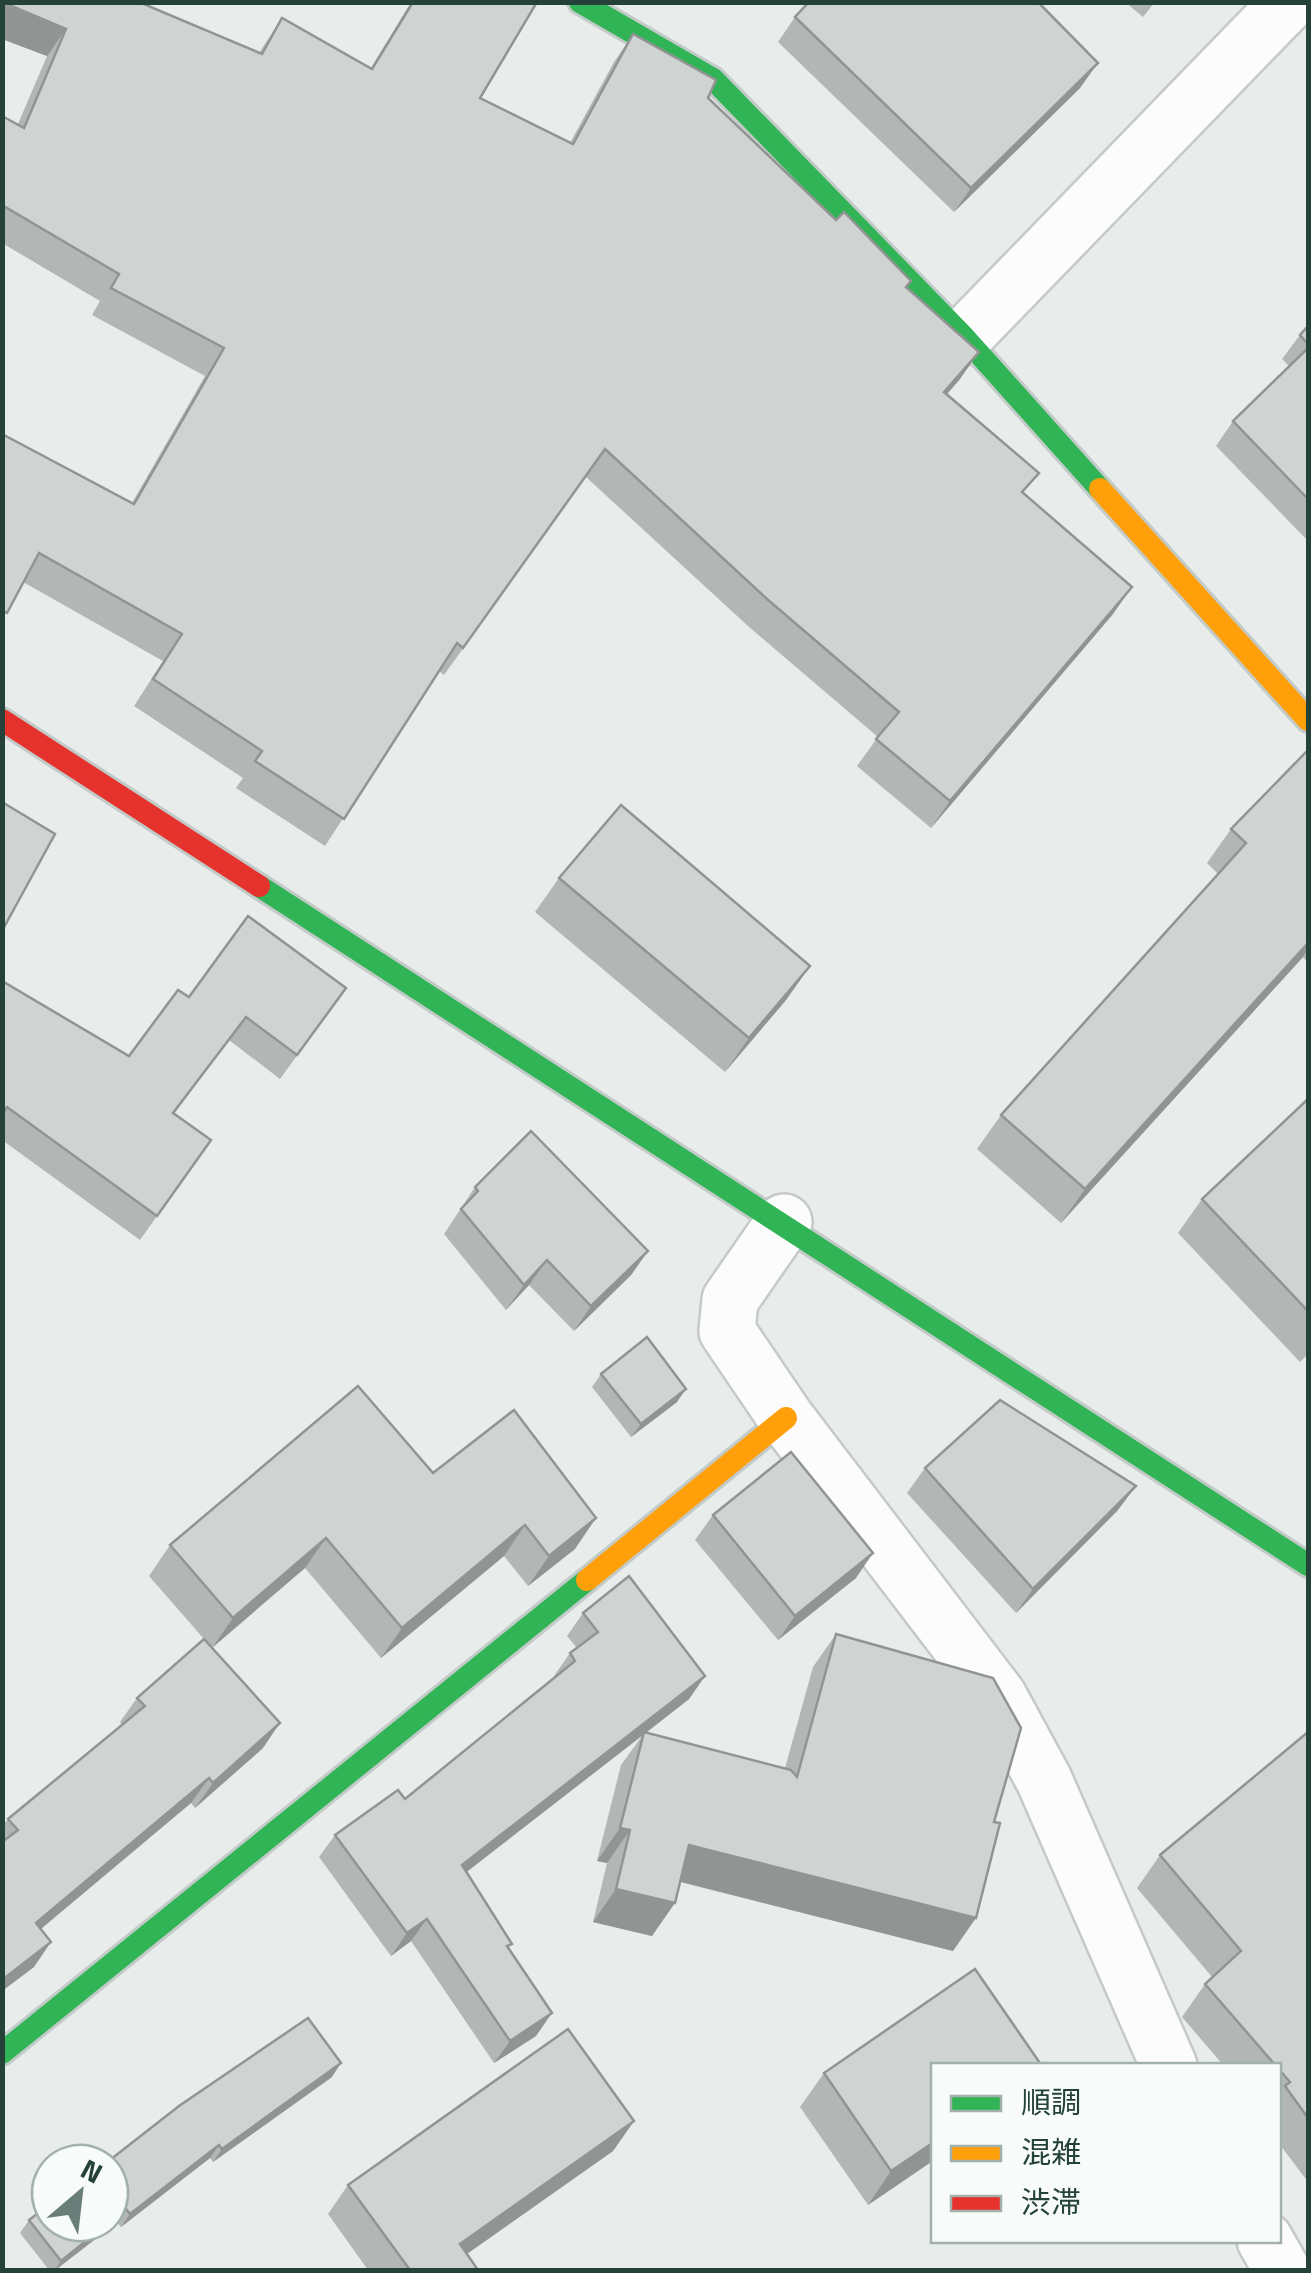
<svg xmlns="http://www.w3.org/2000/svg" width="1311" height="2273" viewBox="0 0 1311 2273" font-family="'Titillium Web','Noto Sans JP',sans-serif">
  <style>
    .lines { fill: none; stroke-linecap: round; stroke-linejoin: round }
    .street-casing { stroke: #c5cac8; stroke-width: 60 }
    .fast-casing { stroke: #c3cbc8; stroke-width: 28 }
    .slow-casing { stroke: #c3cbc8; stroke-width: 28 }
    .jam-casing { stroke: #c3cbc8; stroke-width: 28 }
    .street { stroke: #fcfcfc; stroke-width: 55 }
    .fast { stroke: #30b455; stroke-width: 22 }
    .slow { stroke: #ff9f0a; stroke-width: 22 }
    .jam { stroke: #e5322d; stroke-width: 22 }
    .wall { fill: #b2b6b5 }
    .shaded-wall { fill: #919493 }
    .building { fill: #cfd4d2; stroke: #919493; stroke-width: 2.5 }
  </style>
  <rect width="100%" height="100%" fill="#e8edeb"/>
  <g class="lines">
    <g class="street-casing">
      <g id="street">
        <path d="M 964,337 L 1289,2"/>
        <path d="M 784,1222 L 730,1300 L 727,1331 L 786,1418 L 999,1697 L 1044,1780 L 1169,2066"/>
        <path d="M 1265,2240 L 1282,2270"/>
      </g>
    </g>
    <g class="fast-casing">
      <g id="fast">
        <path d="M 580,2 L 713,79 L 964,337 L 1100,489"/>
        <path d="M 259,886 L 1308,1565"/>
        <path d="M 2,2053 L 587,1580"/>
      </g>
    </g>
    <g class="slow-casing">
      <g id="slow">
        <path d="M 1100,489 L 1308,720"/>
        <path d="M 587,1580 L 786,1418"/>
      </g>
    </g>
    <g class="jam-casing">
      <path id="jam" d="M 2,720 L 259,886"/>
    </g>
    <use href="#street" class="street"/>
    <use href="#fast" class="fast"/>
    <use href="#slow" class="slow"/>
    <use href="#jam" class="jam"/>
  </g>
  <g class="wall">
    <path d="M 2,2 L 259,53 L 282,18 L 371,68 L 411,2 L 537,2 L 480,98 L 570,143 L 614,62 L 633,34 L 708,98 L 836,220 L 911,281 L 906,287 L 960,379 L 947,394 L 1113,614 L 931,828 L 857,766 L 878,737 L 748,626 L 586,477 L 444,675 L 439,671 L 325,846 L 236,788 L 243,778 L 134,706 L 163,661 L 23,582 L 2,619 L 2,434 L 132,503 L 205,376 L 92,315 L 100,301 L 2,243 L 2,116 L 18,124 L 47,56 L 2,39 Z"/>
    <path d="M 1125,2 L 1155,2 L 1143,17 Z"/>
    <path d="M 795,17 L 1080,88 L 954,212 L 778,42 Z"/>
    <path d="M 1308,326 L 1308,541 L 1216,446 L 1233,421 L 1290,367 L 1282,359 L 1300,335 Z"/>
    <path d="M 1308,750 L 1308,963 L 1303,957 L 1061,1223 L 977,1149 L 1001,1115 L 1218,874 L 1207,863 L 1231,829 Z"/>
    <path d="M 559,878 L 810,966 L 786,1000 L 725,1072 L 535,912 Z"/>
    <path d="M 2,981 L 129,1056 L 189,997 L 346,988 L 280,1079 L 229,1040 L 174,1114 L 211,1140 L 140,1240 L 2,1140 Z"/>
    <path d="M 1308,1099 L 1308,1354 L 1300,1362 L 1178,1233 L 1202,1199 Z"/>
    <path d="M 475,1187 L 648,1251 L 631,1275 L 574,1331 L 529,1285 L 506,1310 L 444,1234 Z"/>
    <path d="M 601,1374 L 677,1402 L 631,1437 L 592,1387 Z"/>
    <path d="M 925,1468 L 1118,1510 L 1016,1613 L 907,1493 Z"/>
    <path d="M 433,1473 L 575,1549 L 528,1586 L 504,1556 L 381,1658 L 305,1568 L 212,1647 L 263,1748 L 195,1808 L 191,1803 L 41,1929 L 34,1967 L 2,1991 L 2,1826 L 8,1819 L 122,1725 L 120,1722 L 137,1698 L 204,1639 L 149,1576 L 170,1545 Z"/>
    <path d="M 713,1515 L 856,1578 L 778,1640 L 695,1540 Z"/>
    <path d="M 583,1613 L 705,1676 L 689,1699 L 646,1733 L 785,1768 L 813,1667 L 836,1634 L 953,1951 L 680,1882 L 652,1936 L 593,1922 L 607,1863 L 597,1861 L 621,1765 L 642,1736 L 466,1872 L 509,1948 L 536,2036 L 494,2063 L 411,1941 L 391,1956 L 319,1857 L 335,1835 L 405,1799 L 555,1677 L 554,1676 L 570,1653 L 577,1648 L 567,1636 Z"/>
    <path d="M 1308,1732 L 1308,2182 L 1278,2142 L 1278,2066 L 1224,2066 L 1182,2017 L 1205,1984 L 1212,1977 L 1137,1888 L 1160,1855 Z"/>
    <path d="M 934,2066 L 934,2160 L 868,2205 L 800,2107 L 824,2073 Z"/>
    <path d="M 332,2077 L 213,2162 L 210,2158 L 121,2227 L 110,2214 L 110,2163 Z"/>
    <path d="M 634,2121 L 613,2151 L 467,2254 L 478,2270 L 368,2270 L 328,2214 L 348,2185 Z"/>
    <path d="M 29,2220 L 107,2224 L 98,2237 L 56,2270 L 49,2270 L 20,2233 Z"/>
  </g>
  <g class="shaded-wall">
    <path d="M 2,4 L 66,29 L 47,56 L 2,39 Z"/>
    <path d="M 1098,63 L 1080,88 L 954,212 L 971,188 Z"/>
    <path d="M 979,352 L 960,379 L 925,419 L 944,392 Z"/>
    <path d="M 1132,587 L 1113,614 L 931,828 L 950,801 Z"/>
    <path d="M 1308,943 L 1308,949 L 1303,957 L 1061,1223 L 1085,1189 Z"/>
    <path d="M 810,966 L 786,1000 L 725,1072 L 749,1038 Z"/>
    <path d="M 648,1251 L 631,1275 L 574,1331 L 591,1306 Z"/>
    <path d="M 547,1260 L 529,1285 L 506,1310 L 524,1285 Z"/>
    <path d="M 686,1389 L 677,1402 L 631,1437 L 641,1424 Z"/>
    <path d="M 1136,1486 L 1118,1510 L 1016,1613 L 1033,1589 Z"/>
    <path d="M 596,1518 L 575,1549 L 528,1586 L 549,1556 Z"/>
    <path d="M 525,1525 L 504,1556 L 381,1658 L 402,1628 Z"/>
    <path d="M 326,1538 L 305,1568 L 212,1648 L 233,1618 Z"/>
    <path d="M 873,1553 L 856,1578 L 778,1640 L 795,1616 Z"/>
    <path d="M 705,1676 L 689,1699 L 446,1888 L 462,1865 Z"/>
    <path d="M 280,1723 L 263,1748 L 195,1808 L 213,1783 Z"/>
    <path d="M 209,1778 L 191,1803 L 18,1948 L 36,1923 Z"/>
    <path d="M 620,1828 L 630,1830 L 607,1863 L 597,1861 Z"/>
    <path d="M 689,1845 L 976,1918 L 953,1951 L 666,1878 Z"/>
    <path d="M 616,1889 L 675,1903 L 652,1936 L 593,1922 Z"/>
    <path d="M 427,1919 L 411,1941 L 391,1956 L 407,1933 Z"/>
    <path d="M 51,1942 L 34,1967 L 2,1991 L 2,1980 Z"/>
    <path d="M 552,2013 L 536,2036 L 494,2063 L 510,2041 Z"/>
    <path d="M 341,2063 L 332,2077 L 213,2162 L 222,2149 Z"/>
    <path d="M 634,2121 L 613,2151 L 444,2270 L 460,2244 Z"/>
    <path d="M 934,2142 L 934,2160 L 868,2205 L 891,2171 Z"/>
    <path d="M 219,2145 L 210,2158 L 121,2227 L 130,2214 Z"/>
    <path d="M 107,2224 L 98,2237 L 55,2270 L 61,2261 Z"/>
  </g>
  <g class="building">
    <path d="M 2,2 L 139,2 L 262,54 L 282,18 L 372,69 L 413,2 L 537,2 L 480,98 L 573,144 L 633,34 L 716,80 L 708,98 L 836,220 L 844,212 L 911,281 L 906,287 L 979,352 L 944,392 L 1039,473 L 1022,492 L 1132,587 L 950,801 L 876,739 L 899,712 L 767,599 L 605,449 L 463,648 L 457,643 L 344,819 L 255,761 L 262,751 L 153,679 L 182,634 L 39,553 L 7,613 L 2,611 L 2,434 L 134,504 L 224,348 L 111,288 L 119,274 L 2,205 L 2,116 L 24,128 L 66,29 Z"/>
    <path d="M 809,2 L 1038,2 L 1098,63 L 971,188 L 795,17 Z"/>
    <path d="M 1308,326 L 1308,344 L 1300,335 Z"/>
    <path d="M 1308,348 L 1308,499 L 1233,421 Z"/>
    <path d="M 1308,750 L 1308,943 L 1085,1189 L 1001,1115 L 1246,843 L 1231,829 Z"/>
    <path d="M 2,802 L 55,834 L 2,931 Z"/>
    <path d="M 621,805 L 810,966 L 749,1038 L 559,878 Z"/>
    <path d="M 248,916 L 346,988 L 297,1055 L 246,1017 L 173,1113 L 211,1140 L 157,1216 L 7,1107 L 2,1115 L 2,981 L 129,1056 L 178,990 L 189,997 Z"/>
    <path d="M 1308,1099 L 1308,1311 L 1202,1199 Z"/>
    <path d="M 531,1131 L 648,1251 L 591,1306 L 547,1260 L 524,1285 L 461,1209 L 478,1191 L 475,1187 Z"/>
    <path d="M 647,1337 L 686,1389 L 641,1424 L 601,1374 Z"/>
    <path d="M 358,1386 L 433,1473 L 514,1410 L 596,1518 L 549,1556 L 525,1525 L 402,1628 L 326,1538 L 233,1618 L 170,1545 Z"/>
    <path d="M 1000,1400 L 1136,1486 L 1033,1589 L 925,1468 Z"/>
    <path d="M 791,1452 L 873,1553 L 795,1616 L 713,1515 Z"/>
    <path d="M 629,1576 L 705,1676 L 462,1865 L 512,1944 L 507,1946 L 552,2013 L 510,2041 L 427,1919 L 407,1933 L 335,1835 L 398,1790 L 405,1799 L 575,1661 L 570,1653 L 598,1632 L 583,1613 Z"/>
    <path d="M 836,1634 L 993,1678 L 1021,1728 L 994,1822 L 1000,1823 L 976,1918 L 689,1845 L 675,1903 L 616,1889 L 630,1830 L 620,1828 L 644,1732 L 791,1770 L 797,1777 Z"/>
    <path d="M 204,1639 L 280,1723 L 213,1783 L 209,1778 L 36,1923 L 51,1942 L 2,1980 L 2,1842 L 18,1830 L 8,1819 L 145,1706 L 137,1698 Z"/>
    <path d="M 1308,1732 L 1308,2118 L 1285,2086 L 1290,2082 L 1278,2068 L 1278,2066 L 1276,2066 L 1205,1984 L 1241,1951 L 1160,1855 Z"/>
    <path d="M 975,1969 L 1042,2066 L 934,2066 L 934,2142 L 891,2171 L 824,2073 Z"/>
    <path d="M 308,2018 L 341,2063 L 222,2149 L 219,2145 L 130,2214 L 110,2189 L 110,2163 L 106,2163 L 179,2106 Z"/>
    <path d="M 568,2029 L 634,2121 L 460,2244 L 478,2270 L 410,2270 L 348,2185 Z"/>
    <path d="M 50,2204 L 50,2223 L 107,2224 L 61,2261 L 29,2220 Z"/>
  </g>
  <rect width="1311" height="2273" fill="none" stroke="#24423a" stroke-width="10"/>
  <rect x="931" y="2063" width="350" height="180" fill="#f7fbf9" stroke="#a3b1ad" stroke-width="2.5"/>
  <rect x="951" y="2096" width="50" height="15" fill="#30b455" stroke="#a3b1ad" stroke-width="2.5"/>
  <text x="1021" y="2113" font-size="30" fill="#24423a">順調</text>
  <rect x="951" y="2146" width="50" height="15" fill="#ff9f0a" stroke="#a3b1ad" stroke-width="2.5"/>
  <text x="1021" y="2163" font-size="30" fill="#24423a">混雑</text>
  <rect x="951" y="2196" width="50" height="15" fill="#e5322d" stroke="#a3b1ad" stroke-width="2.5"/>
  <text x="1021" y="2213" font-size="30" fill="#24423a">渋滞</text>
  <g transform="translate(80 2193) rotate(28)"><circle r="48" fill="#f7fbf9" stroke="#a3b1ad" stroke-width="2.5"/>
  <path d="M0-8L18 38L0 25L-18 38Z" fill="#697e78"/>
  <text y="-15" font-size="28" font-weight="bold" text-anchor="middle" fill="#24423a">N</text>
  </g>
</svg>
